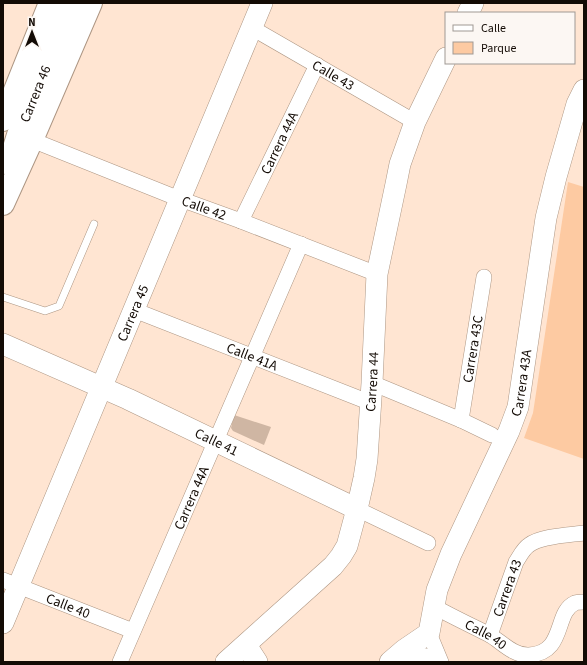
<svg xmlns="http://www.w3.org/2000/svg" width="587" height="665" viewBox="0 0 587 665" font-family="'Source Sans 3',sans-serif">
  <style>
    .green { fill: #fdcaa2 }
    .building { fill: #cfb6a3 }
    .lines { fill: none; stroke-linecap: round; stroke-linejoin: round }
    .lane-casing { stroke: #ad9683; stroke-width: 8 }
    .street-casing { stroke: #ad9683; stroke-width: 16 }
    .secondary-casing { stroke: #ad9683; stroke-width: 22 }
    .primary-casing { stroke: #ad9683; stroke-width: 24 }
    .lane { stroke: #fff; stroke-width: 7 }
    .street { stroke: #fff; stroke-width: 15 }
    .secondary { stroke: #fff; stroke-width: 21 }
    .primary { stroke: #fff; stroke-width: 22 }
    .labels { text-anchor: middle; stroke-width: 3.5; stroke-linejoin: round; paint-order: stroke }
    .street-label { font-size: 14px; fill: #130b05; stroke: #fcf7f3 }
  </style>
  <rect width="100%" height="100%" fill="#ffe5d2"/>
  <path class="green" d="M 568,182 L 584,187 L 584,459 L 524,438 L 533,413 Z"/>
  <path class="building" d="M 234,415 L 271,427 L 264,445 L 233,431 L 231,428 Z"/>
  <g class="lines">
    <g class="lane-casing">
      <path id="lane" d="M 3,297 L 45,311 L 59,306 L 94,224"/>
    </g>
    <g class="street-casing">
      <g id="street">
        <path id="s1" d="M 252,28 L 415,122"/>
        <path id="s2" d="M 32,140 L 172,196 L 241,221 L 377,274"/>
        <path id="s3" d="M 241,221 L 317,65"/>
        <path id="s4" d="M 134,310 L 371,403"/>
        <path d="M 372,383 L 461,420 L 492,435"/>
        <path id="s5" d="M 461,420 L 484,277"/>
        <path d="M 357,509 L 428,543"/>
        <path id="s6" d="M 3,580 L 133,631"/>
        <path id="s7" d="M 433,606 C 451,616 470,625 488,634 C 501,641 513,656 529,655 C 566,653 554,612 575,603 C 577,602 581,602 584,602"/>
        <path d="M 429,633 L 441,662"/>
        <path id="s8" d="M 490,635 L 516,562 C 520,556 523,549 529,545 C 541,536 569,535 584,533"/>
        <path d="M 398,655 C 415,654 424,653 440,662"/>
        <path id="s9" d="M 120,662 L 301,244"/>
      </g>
    </g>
    <g class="secondary-casing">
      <g id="secondary">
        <path d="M 468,13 L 473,3"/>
        <path id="s10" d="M 3,344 L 128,399 L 357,509"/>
        <path id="s11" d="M 3,623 L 262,3"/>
        <path d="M 246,645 L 257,662"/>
        <path id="s12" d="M 226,662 L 333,566 L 341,556 L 347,546 L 357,509 L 364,478 L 367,459 L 372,383 L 377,274 L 396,184 L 400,164 L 415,122 L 446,58"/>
        <path id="s13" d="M 390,662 L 404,650 L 429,633 L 437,590 L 451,554 L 509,431 L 518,407 L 546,218 L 556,177 L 577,104 L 584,90"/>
      </g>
    </g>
    <g class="primary-casing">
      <g id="primary">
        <path d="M 3,120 L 50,3"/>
        <path id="s14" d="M 9,164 L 18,135 L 72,3"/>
        <path d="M 3,204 L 32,140 L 91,3"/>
      </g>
    </g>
    <use href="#lane" class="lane"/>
    <use href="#street" class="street"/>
    <use href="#secondary" class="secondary"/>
    <use href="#primary" class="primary"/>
  </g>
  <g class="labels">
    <g class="street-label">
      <text dy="5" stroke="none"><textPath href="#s1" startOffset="94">Calle 43</textPath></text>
      <text dy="5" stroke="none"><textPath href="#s14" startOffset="75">Carrera 46</textPath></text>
      <text dy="5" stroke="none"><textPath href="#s3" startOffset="87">Carrera 44A</textPath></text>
      <text dy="5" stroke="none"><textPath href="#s2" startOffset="185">Calle 42</textPath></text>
      <text dy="5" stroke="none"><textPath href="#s11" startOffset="336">Carrera 45</textPath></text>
      <text dy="5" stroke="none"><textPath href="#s5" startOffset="72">Carrera 43C</textPath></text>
      <text dy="5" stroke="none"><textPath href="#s4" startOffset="127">Calle 41A</textPath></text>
      <text dy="5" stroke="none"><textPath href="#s12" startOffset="335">Carrera 44</textPath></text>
      <text dy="5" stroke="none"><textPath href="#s13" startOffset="317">Carrera 43A</textPath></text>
      <text dy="5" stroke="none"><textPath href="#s10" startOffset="235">Calle 41</textPath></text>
      <text dy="5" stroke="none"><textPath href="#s9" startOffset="179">Carrera 44A</textPath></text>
      <text dy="5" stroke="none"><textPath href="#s8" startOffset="50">Carrera 43</textPath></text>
      <text dy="5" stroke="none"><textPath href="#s6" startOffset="70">Calle 40</textPath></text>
      <text dy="5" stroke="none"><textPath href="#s7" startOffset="60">Calle 40</textPath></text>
    </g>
  </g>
  <rect width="587" height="665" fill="none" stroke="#130b05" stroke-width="8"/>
  <rect x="445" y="12" width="130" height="52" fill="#fcf7f3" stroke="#9f9994"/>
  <rect x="453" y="25" width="20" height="6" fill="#ffffff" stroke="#9f9994"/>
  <text x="481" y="32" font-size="12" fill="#130b05">Calle</text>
  <rect x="453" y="42" width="20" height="12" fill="#fdcaa2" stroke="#9f9994"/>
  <text x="481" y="52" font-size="12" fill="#130b05">Parque</text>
  <g transform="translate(32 32)" stroke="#fcf7f3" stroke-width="3" paint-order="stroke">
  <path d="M0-3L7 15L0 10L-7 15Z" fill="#130b05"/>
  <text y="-6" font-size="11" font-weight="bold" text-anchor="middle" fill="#130b05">N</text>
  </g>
</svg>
